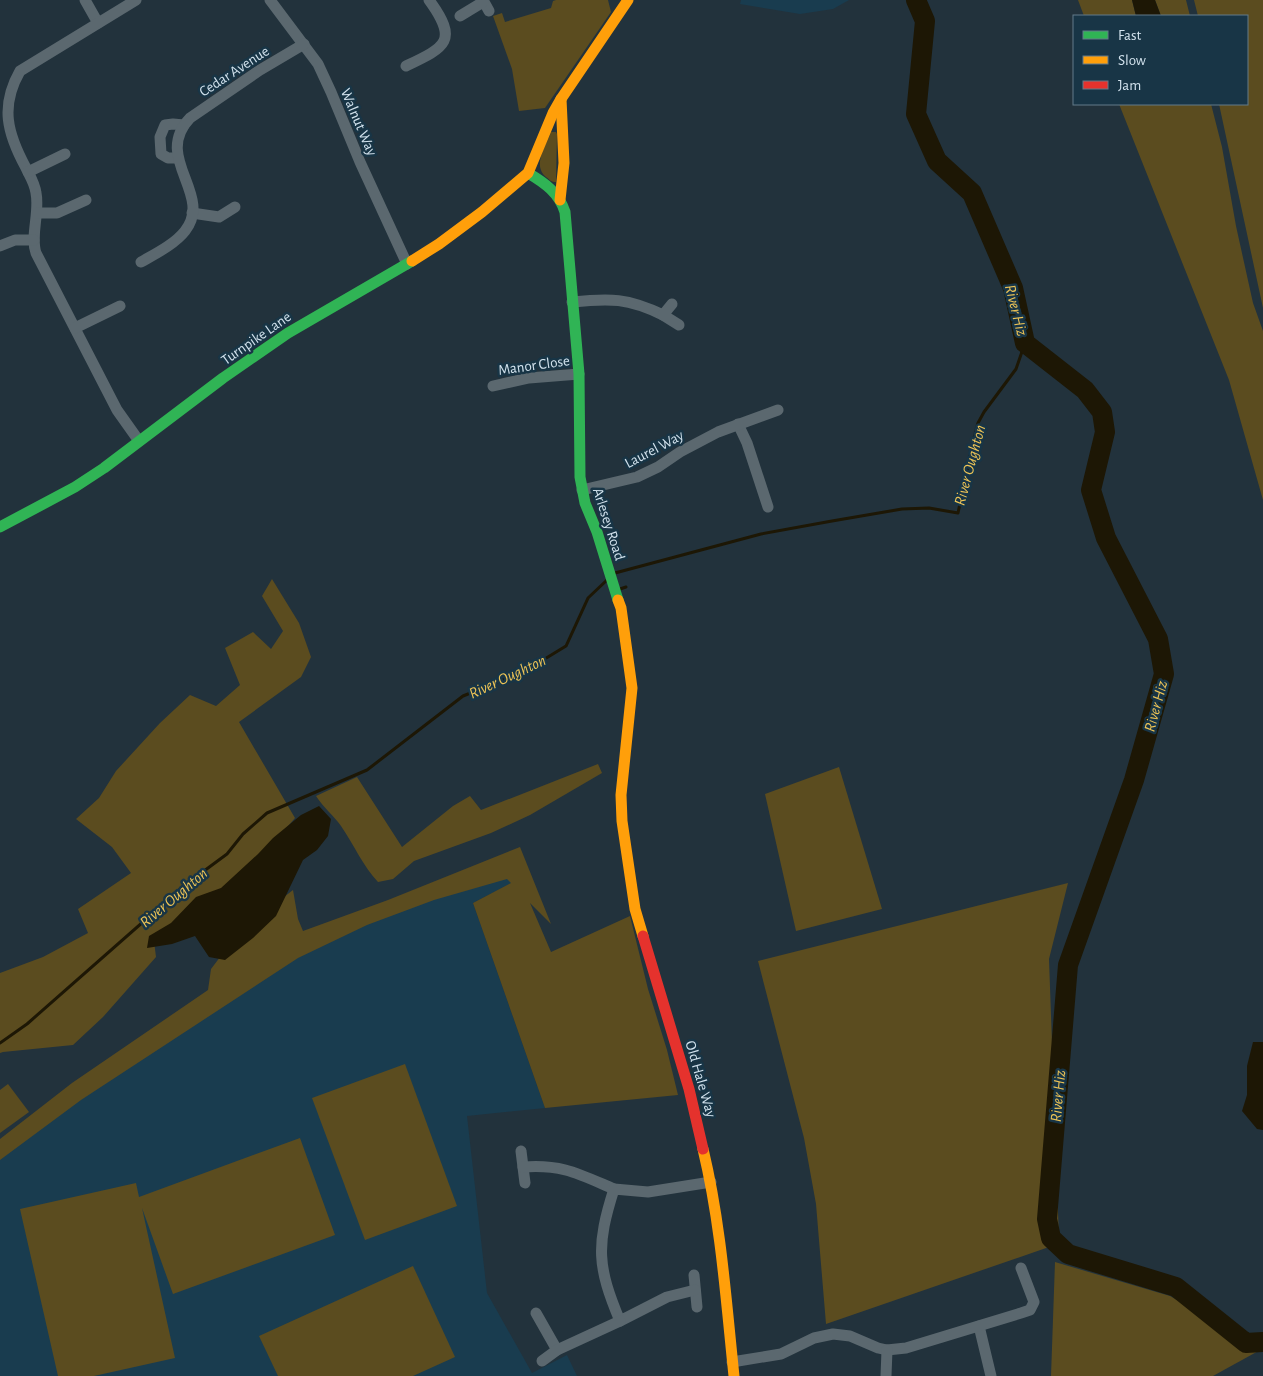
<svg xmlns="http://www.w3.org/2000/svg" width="1263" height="1376" viewBox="0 0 1263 1376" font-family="'Alegreya Sans',sans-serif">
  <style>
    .built { fill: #193c4f }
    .green { fill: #5b4c1f }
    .water { fill: #1d1705 }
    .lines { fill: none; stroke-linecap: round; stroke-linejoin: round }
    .stream { stroke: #1d1705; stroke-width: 3 }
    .river { stroke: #1d1705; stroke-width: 20 }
    .street { stroke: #5b686f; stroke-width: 11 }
    .fast { stroke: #30b455; stroke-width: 11 }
    .slow { stroke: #ff9f0a; stroke-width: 11 }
    .jam { stroke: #e5322d; stroke-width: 11 }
    .labels { text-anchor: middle; stroke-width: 5; stroke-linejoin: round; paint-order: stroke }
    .street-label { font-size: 15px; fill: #d3e3ee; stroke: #183546 }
    .water-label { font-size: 16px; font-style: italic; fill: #eec456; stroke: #183546 }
  </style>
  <rect width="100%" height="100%" fill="#22323c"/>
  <g class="built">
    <path d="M 741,0 L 849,0 L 833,9 L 800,14 L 740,4 Z"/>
    <path d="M 505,854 L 519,879 L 473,903 L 545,1108 L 467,1116 L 487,1293 L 532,1373 L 567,1355 L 577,1376 L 0,1376 L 0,1144 L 174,1019 Z"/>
  </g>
  <g class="green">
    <path d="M 556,0 L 608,0 L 611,12 L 545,108 L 519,111 L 512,69 L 493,16 L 502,13 L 505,22 L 551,8 L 553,1 Z"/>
    <path d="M 1078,0 L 1132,0 L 1136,16 L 1084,16 Z"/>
    <path d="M 1155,0 L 1186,0 L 1190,16 L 1161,16 Z"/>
    <path d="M 1194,0 L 1263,0 L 1263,308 L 1219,104 L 1247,104 L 1247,16 L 1198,16 Z"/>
    <path d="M 1119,104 L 1211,104 L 1222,147 L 1236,226 L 1253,303 L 1263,331 L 1263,500 L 1229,380 Z"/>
    <path d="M 551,132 L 556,132 L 557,134 L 556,182 C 551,182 550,180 546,177 C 532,165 546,146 551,132 Z"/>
    <path d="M 272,579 L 299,623 L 311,657 L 301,677 L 239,722 L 295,818 L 241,881 L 154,941 L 156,957 L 103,1017 L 73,1045 L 3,1052 L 0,1053 L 0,973 L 43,957 L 88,933 L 78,909 L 131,873 L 112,847 L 76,819 L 99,798 L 116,771 L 160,723 L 190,695 L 216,706 L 240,685 L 225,648 L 253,632 L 271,649 L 283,631 L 262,596 Z"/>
    <path d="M 598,764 L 602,773 L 530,815 L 491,833 L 414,861 L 393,879 L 378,882 C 363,866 354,845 341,826 C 334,816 323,807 316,796 L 357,777 L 402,847 L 453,806 L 470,796 L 481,810 Z"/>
    <path d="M 839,767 L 882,909 L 796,931 L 765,794 Z"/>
    <path d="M 520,847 L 551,924 L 530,903 L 551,952 L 630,916 L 648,989 L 667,1050 L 678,1095 L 545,1108 L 473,903 L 511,883 L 507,879 L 434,900 L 367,925 L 298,958 L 81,1100 L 0,1160 L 0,1139 L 72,1083 L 208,990 L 211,969 L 239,932 L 293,890 L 298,919 L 303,931 L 388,900 Z"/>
    <path d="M 1068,883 L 1049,959 L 1059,1240 L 1049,1247 L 826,1324 L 816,1204 L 804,1138 L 758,961 Z"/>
    <path d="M 405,1064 L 457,1206 L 365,1240 L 312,1098 Z"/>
    <path d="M 8,1084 L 29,1112 L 0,1133 L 0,1090 Z"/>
    <path d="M 300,1138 L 335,1235 L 173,1294 L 142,1208 L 175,1358 L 94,1376 L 58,1376 L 20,1209 L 136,1183 L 139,1197 Z"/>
    <path d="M 1055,1262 L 1170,1296 L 1262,1349 L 1213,1376 L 1051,1376 Z"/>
    <path d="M 413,1266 L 455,1357 L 413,1376 L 278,1376 L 259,1336 Z"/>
  </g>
  <g class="water">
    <path d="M 1132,0 L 1155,0 L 1161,16 L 1136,16 Z"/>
    <path d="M 319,806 L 331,819 L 328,836 L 317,850 L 303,860 L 276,916 L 253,938 L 225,960 L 209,957 L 195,936 L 172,944 L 147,948 L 149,936 L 171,923 L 196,897 L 221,888 L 258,854 L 273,838 L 301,815 Z"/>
    <path d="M 1253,1042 L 1263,1042 L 1263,1130 L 1257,1129 L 1242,1111 L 1247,1095 L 1247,1066 Z"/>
  </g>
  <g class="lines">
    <g class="stream">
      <path d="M 615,573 L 761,534 L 832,521 L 902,509 L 929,508 L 958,513 L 973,442 L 978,423 L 984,412 L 1016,369 L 1025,343"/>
      <path d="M 620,589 L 626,587"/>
      <path d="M 0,1043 L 27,1024 L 185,885 L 227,854 L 243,834 L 267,813 L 367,770 L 463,696 L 525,671 L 566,646 L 588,598 L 607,580"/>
    </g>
    <path class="river" d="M 916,0 L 925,21 L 916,114 L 937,161 L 972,193 L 1013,288 L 1025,343 L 1085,390 L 1102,412 L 1105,432 L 1091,490 L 1106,538 L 1158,639 L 1164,674 L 1134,780 L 1068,965 L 1047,1219 L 1051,1238 L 1068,1254 L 1176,1287 L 1246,1343 L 1263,1342"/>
    <g class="street">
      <path d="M 85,0 L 98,23"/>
      <path d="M 136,0 L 20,71 C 0,106 7,133 26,168 C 30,176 35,184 36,193 C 40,212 30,236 36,253 L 117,410 L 139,441"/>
      <path d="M 270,0 L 318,64 L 331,92 L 360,162 L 407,264"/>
      <path d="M 483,0 L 489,11"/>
      <path d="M 460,16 L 483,2"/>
      <path d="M 406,66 C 446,47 459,41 429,0"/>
      <path d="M 178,158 L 168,158 L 161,154 L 160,137 L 165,125 L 173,124 L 184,125"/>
      <path d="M 28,172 L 65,154"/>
      <path d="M 38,213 L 57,213 L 86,200"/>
      <path d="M 192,213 L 219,217 L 235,207"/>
      <path d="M 0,246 L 15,240 L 34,240"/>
      <path d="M 141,262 C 155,254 175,244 185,231 C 214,194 152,158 190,118 L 260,70 L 304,44"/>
      <path d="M 572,302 C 610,298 628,298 663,315"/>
      <path d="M 672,304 L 663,315 L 679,325"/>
      <path d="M 75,328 L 120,306"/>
      <path d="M 493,386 L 529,378 L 579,374"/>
      <path d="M 738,424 L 747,443 L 768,507"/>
      <path d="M 582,490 L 637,477 L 658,467 L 680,452 L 718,432 L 778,410"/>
      <path d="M 521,1151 L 525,1183"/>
      <path d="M 523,1167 C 562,1164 579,1174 614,1189"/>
      <path d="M 694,1275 L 697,1307"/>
      <path d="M 695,1290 L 667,1297 L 620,1321 C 597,1266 596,1246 614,1189 L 648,1192 L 711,1182"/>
      <path d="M 536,1313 L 557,1350"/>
      <path d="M 979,1326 L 991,1376"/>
      <path d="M 542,1361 L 557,1350 L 620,1321"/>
      <path d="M 732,1362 L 781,1354 L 814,1338 L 833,1334 L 850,1336 L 878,1348 L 887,1350 L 906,1348 L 1021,1313 L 1030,1310 L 1034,1302 L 1021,1268"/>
      <path d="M 886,1376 L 887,1350"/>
    </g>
    <g class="fast">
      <path d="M 528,173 C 545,183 559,193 565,212 L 579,374 L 580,477 L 585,503 L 597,532 L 618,600"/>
      <path d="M 0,527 L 75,487 L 104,468 L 223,378 L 288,333 L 412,261"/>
    </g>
    <g class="slow">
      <path d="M 560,200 L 564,163 L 561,99"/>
      <path d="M 412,261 L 439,244 L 482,212 L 528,173 L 553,113 L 561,99 L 628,0"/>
      <path d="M 618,600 L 621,608 L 632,688 L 621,795 L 622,821 L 635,909 L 643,936"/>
      <path d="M 703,1149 C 721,1224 726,1300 734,1376"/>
    </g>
    <path class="jam" d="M 643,936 L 689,1089 L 703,1149"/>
  </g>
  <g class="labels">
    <g class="street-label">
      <text transform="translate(234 71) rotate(-33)" y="5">Cedar Avenue</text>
      <text transform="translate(359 122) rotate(67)" y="5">Walnut Way</text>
      <text transform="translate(256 338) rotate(-35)" y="5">Turnpike Lane</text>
      <text transform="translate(534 365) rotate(-8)" y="5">Manor Close</text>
      <text transform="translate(654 449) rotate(-28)" y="5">Laurel Way</text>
      <text transform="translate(609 524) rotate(72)" y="5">Arlesey Road</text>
      <text transform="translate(701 1079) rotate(74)" y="5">Old Hale Way</text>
    </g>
    <g class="water-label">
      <text transform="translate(1017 310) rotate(76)" y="6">River Hiz</text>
      <text transform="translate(969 465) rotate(-75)" y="6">River Oughton</text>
      <text transform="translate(507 676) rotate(-25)" y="6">River Oughton</text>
      <text transform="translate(1155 706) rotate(-75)" y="6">River Hiz</text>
      <text transform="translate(173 897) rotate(-40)" y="6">River Oughton</text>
      <text transform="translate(1057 1096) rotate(-85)" y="6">River Hiz</text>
    </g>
  </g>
  <rect x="1073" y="15" width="175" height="90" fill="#183546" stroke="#637b89"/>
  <rect x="1083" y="31" width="25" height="8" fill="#30b455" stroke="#637b89"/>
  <text x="1118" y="40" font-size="15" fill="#d3e3ee">Fast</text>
  <rect x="1083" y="56" width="25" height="8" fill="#ff9f0a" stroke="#637b89"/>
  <text x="1118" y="65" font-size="15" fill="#d3e3ee">Slow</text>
  <rect x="1083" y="81" width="25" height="8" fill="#e5322d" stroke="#637b89"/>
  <text x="1118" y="90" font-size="15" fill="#d3e3ee">Jam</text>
</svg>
